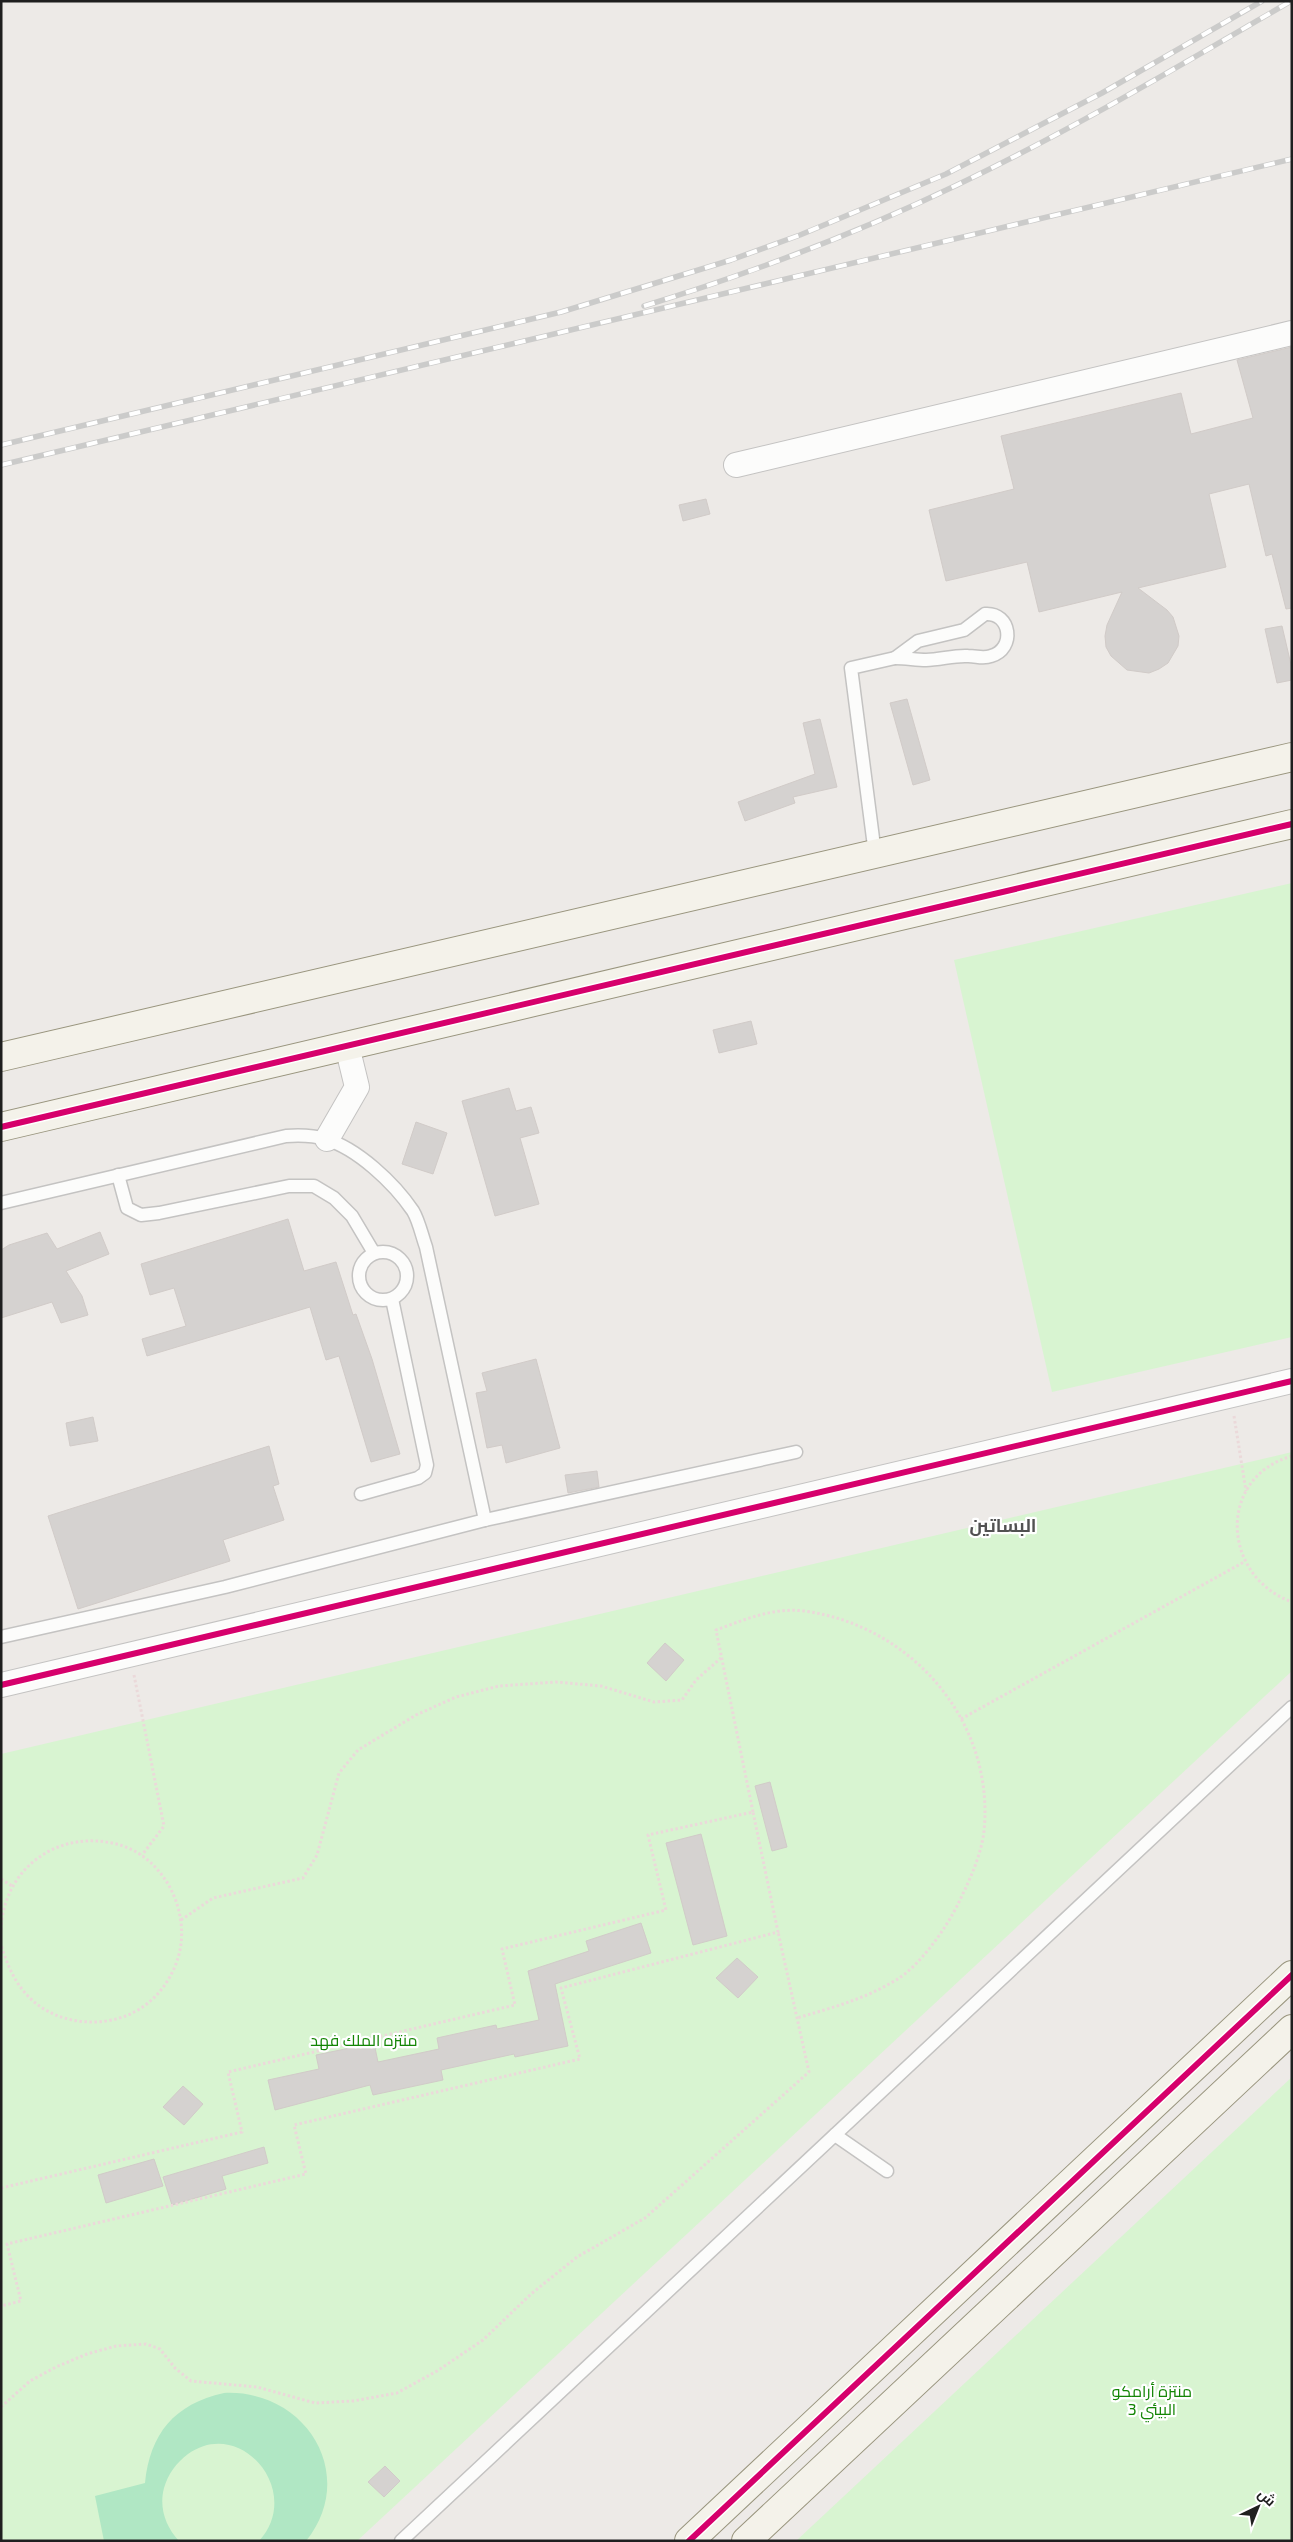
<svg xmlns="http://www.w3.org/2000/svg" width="1293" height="2542" viewBox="0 0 1293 2542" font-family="'Exo 2',Cairo,sans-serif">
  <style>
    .park { fill: #d8f4d1 }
    .pitch { fill: #b0e7c4 }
    .building { fill: #d5d2d0; stroke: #d1cbc8 }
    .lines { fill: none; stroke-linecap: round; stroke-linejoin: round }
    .lane-casing { stroke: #c4c3c2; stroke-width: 15 }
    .street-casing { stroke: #c4c3c2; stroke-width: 26 }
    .secondary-casing { stroke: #99957e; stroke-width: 30 }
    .path { stroke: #ebd9da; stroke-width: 3; stroke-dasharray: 2.5 2.5; stroke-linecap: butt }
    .lane { stroke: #fcfcfb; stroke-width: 12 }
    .street { stroke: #fcfcfb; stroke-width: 24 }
    .secondary { stroke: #f4f2ea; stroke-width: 28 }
    .rail-casing { stroke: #cbcbca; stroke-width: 5.5 }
    .rail { stroke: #fff; stroke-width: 4; stroke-dasharray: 11; stroke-linecap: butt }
    .cycleway-casing { stroke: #fff; stroke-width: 9 }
    .cycleway { stroke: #d6006c; stroke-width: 6 }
    .labels { text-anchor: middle; stroke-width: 4.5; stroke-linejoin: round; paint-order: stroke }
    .park-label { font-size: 16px; fill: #138505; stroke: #fff }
    .neighbourhood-label { font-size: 18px; font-weight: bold; fill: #525252; stroke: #fff }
  </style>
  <rect width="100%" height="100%" fill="#edeae7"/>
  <g class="park">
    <path d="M 1292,883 L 1292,1337 L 1052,1392 L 954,960 Z"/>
    <path d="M 1292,1452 L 1292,1671 L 357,2541 L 1,2541 L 1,1754 Z"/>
    <path d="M 1292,2077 L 1292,2541 L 796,2541 Z"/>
  </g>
  <path class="pitch" d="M 224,2393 C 306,2389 359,2475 306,2541 L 259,2541 C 304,2492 241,2416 188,2454 C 176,2463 168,2474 164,2488 C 159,2507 165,2526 179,2541 L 104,2541 L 95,2496 L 145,2483 C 150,2434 174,2404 224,2393 Z"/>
  <g class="building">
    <path d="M 1292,347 L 1292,608 L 1286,609 L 1272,554 L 1266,556 L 1249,484 L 1209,494 L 1226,567 L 1138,588 L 1167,610 L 1173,617 L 1179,636 L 1178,646 L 1168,663 L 1159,669 L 1149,673 L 1127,670 L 1111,656 L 1106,647 L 1105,636 L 1107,625 L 1122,592 L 1039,612 L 1027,562 L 946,581 L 929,510 L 1014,489 L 1001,436 L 1181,393 L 1191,434 L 1253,418 L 1237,360 Z"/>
    <path d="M 706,499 L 710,514 L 683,521 L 679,505 Z"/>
    <path d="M 1282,626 L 1292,669 L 1292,680 L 1277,683 L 1265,629 Z"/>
    <path d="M 907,699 L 930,780 L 913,785 L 890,703 Z"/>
    <path d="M 820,719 L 837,787 L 793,797 L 795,803 L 745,821 L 738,802 L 815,774 L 803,723 Z"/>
    <path d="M 751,1021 L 757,1044 L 719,1053 L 713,1030 Z"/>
    <path d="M 509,1088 L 516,1111 L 531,1107 L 539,1133 L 520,1138 L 539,1204 L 495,1216 L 462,1101 Z"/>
    <path d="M 416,1122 L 447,1133 L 433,1174 L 402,1164 Z"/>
    <path d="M 288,1219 L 304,1271 L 336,1262 L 353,1315 L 356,1314 L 372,1359 L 400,1454 L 371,1462 L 339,1356 L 326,1360 L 310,1307 L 147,1356 L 142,1339 L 186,1326 L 174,1288 L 150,1295 L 141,1264 Z"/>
    <path d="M 100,1232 L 109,1254 L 66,1271 L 82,1296 L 88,1315 L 61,1323 L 52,1302 L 1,1318 L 1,1250 L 9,1245 L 47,1233 L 57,1249 Z"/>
    <path d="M 536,1359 L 560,1448 L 506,1463 L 502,1445 L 487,1448 L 476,1393 L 487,1391 L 482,1373 Z"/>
    <path d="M 93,1417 L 98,1441 L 70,1446 L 66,1423 Z"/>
    <path d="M 269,1446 L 279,1484 L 273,1486 L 284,1520 L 223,1540 L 230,1561 L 78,1609 L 48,1516 Z"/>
    <path d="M 597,1471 L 599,1487 L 568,1493 L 565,1475 Z"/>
    <path d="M 665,1643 L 684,1660 L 666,1681 L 647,1663 Z"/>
    <path d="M 770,1782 L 787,1847 L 772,1851 L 755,1786 Z"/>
    <path d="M 701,1834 L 727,1936 L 693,1945 L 666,1843 Z"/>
    <path d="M 641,1923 L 651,1953 L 555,1984 L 568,2046 L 515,2057 L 514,2054 L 441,2070 L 443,2080 L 373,2095 L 370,2085 L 275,2110 L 268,2080 L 319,2069 L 316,2055 L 374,2043 L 378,2062 L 439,2049 L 437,2038 L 496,2025 L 497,2029 L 539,2020 L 528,1971 L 589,1951 L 586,1941 Z"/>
    <path d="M 737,1958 L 758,1977 L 738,1998 L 716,1978 Z"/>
    <path d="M 183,2086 L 203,2104 L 184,2125 L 163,2107 Z"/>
    <path d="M 264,2147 L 268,2163 L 222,2176 L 226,2189 L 172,2205 L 163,2177 Z"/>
    <path d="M 154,2159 L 163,2186 L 106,2203 L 98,2175 Z"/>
    <path d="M 385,2466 L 400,2481 L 384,2497 L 368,2482 Z"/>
  </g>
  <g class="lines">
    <g class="lane-casing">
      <g id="lane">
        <path d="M 985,614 C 1011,612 1016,649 991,656 C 983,659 977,656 968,656 C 954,655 940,660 926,660 C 916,660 906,658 895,658 L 918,641 L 964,630 Z"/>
        <path d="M 875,854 L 851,668 L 895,658"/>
        <path d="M 118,1175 L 127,1208 L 141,1215 L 159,1213 L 289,1186 L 314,1186 L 334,1198 L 352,1216 L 374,1253"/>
        <path d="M 1,1203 L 286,1136 C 300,1135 312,1135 325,1139 C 357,1148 394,1183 413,1211 C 419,1221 422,1236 426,1247 L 485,1520"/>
        <circle cx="383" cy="1276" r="24"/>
        <path d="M 361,1494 L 418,1478 L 425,1473 L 427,1465 L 392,1299"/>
        <path d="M 1,1637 L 225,1587 L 485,1520 L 796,1452"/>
        <path d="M 835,2135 L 887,2171"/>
        <path d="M 401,2541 L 1292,1707"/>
      </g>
    </g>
    <g class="street-casing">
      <g id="street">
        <path d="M 736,465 L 1292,333"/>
        <path d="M 327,1139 L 357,1087 L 347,1046"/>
        <path d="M 1,1685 L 1292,1381"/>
      </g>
    </g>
    <g class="secondary-casing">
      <g id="secondary">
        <path d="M 1,1057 L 1292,757"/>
        <path d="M 1,1127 L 1292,824"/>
        <path d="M 689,2541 L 1292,1975"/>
        <path d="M 746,2541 L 1292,2029"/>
      </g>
    </g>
    <g class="path">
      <path d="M 1234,1416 L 1246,1491"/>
      <path d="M 1292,1456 C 1217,1477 1221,1576 1292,1602"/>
      <path d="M 134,1675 L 164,1826 L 142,1855"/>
      <path d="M 961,1719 L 1244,1562"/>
      <path d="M 753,1812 L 716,1630 C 744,1620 773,1607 804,1611 C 911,1625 995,1721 984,1831 C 981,1856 970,1879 959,1902 C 947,1927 920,1966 896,1980 C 865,1999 831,2008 797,2018"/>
      <path d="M 1,1879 L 12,1886"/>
      <path d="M 181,1920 L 213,1898 L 303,1878 L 317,1855 L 339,1773 L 358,1750 L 416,1715 L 456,1697 L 499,1686 L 556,1682 L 601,1686 L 654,1702 L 682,1700 L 696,1680 L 721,1658"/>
      <path d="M 1,1930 C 3,1871 54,1831 112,1843 C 160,1852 189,1905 180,1950 C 175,1974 160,1997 138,2010 C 104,2030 54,2025 27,1995 C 13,1980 7,1963 1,1945"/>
      <path d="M 1,2188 L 242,2132 L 228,2072 L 515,2005 L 502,1949 L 666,1910 L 648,1835 L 753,1812 L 778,1932 L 561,1988 L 580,2059 L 294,2125 L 306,2174 L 7,2244 L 21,2301 L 1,2306"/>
      <path d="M 1,2407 L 30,2381 L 56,2367 L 87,2354 L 116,2346 L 146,2344 L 160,2349 L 175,2368 L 191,2381 L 257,2387 L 315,2403 L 353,2401 L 397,2393 L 437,2371 L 483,2340 L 531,2294 L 577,2257 L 645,2218 L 809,2072 L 778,1932"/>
    </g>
    <use href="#lane" class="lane"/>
    <use href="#street" class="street"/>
    <use href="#secondary" class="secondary"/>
    <g class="rail-casing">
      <g id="rail">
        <path d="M 644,306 C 751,273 856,234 957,185 C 1072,130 1181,65 1291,1"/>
        <path d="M 1,445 L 561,312 L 731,260 L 800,235 L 946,174 L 1102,93 L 1262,1"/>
        <path d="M 1,465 L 1292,159"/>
      </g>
    </g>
    <use href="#rail" class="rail"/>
    <g class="cycleway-casing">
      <g id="cycleway">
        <path d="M 1,1127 L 1292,824"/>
        <path d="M 1,1685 L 1292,1381"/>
        <path d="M 689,2541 L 1292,1975"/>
      </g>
    </g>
    <use href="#cycleway" class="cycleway"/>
  </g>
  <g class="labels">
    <g class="park-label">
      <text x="364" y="2046">منتزه الملك فهد</text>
      <text x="1152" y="2397">منتزة أرامكو<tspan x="1152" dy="18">البيئي 3</tspan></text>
    </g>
    <g class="neighbourhood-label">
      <text x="1003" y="1532">البساتين</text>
    </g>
  </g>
  <rect width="1293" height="2542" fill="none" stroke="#1f1f1f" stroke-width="5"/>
  <g transform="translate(1258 2507) rotate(43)" stroke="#ffffff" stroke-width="4" paint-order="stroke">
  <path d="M0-4L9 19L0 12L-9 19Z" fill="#1f1f1f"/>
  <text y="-8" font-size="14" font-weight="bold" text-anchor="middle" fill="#1f1f1f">ش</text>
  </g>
</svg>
